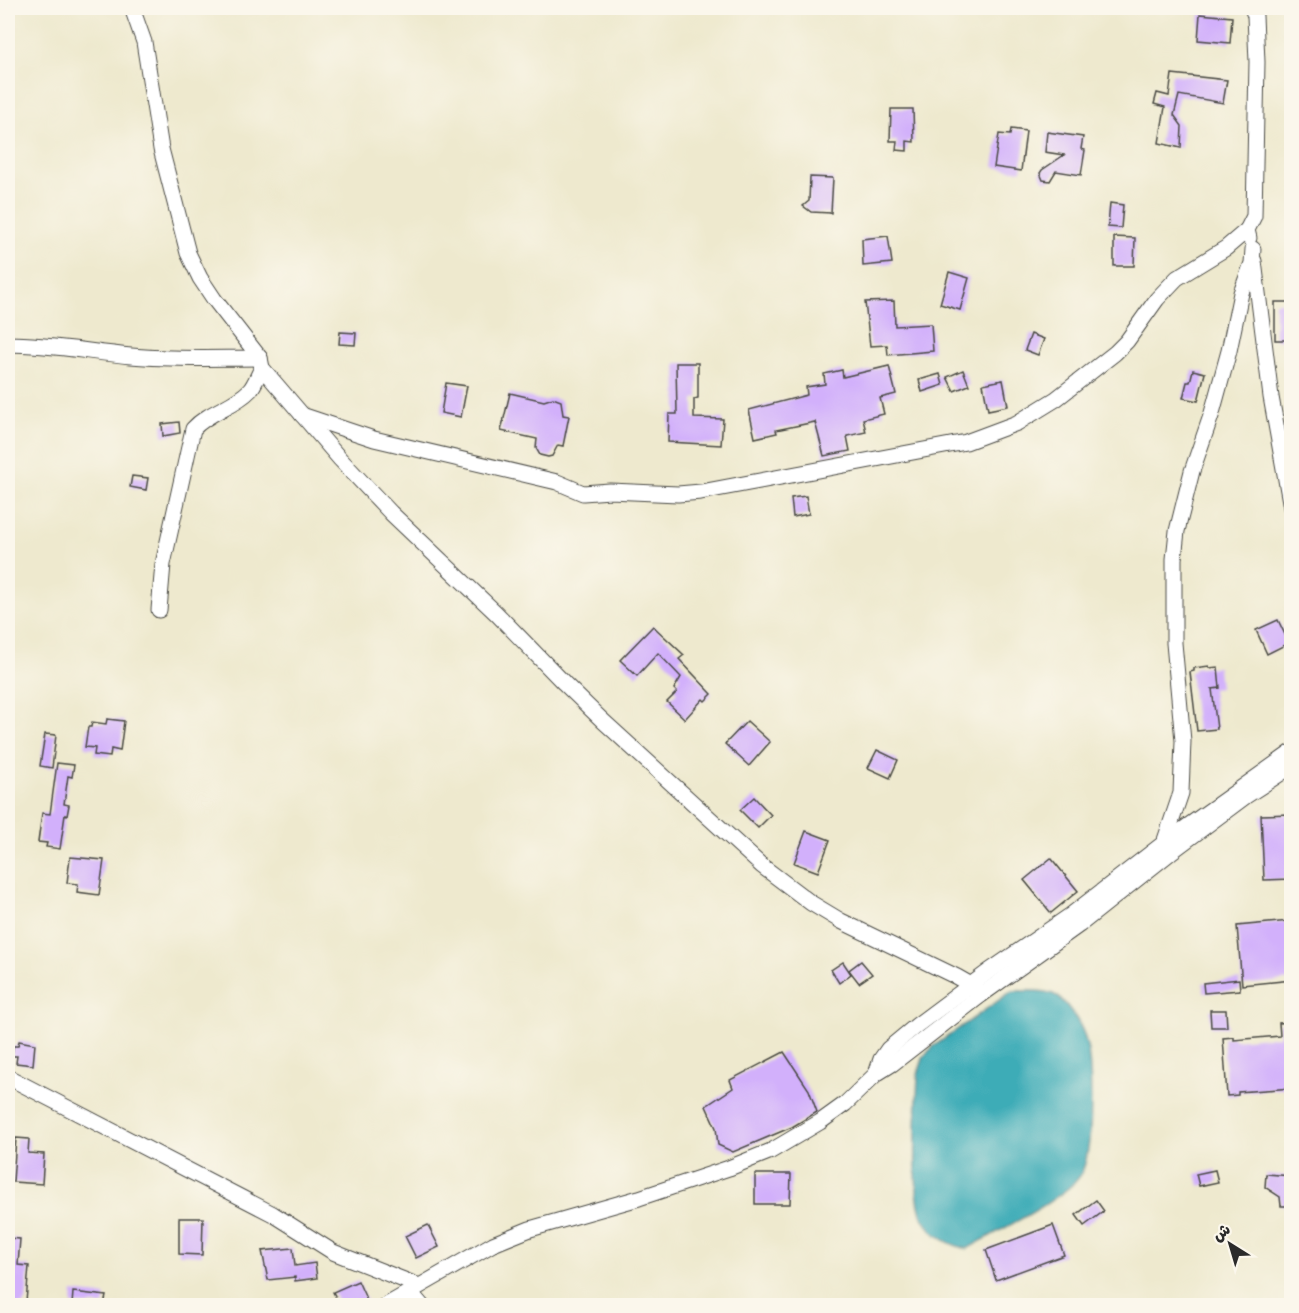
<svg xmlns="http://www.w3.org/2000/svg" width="1299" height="1313" viewBox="0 0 1299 1313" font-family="'Playpen Sans','Playpen Sans Arabic',sans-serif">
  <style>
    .water { fill: #3cacb7; stroke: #346c71; stroke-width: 1.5 }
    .building { fill: #d2b0fb }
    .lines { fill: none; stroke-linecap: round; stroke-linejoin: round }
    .minor-casing { stroke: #484843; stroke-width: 17 }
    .minor { stroke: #fff; stroke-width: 15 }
  </style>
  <rect width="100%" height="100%" fill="#fbf7ec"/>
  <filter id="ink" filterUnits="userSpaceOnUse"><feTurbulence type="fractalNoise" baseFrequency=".0167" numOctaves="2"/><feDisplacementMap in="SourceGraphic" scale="12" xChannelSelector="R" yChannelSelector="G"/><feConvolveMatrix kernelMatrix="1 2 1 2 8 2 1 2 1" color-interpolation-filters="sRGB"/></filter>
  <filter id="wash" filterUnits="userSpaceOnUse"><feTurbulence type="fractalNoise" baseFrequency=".008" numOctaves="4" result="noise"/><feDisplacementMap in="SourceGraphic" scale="24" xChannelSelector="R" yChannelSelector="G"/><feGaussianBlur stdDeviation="1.35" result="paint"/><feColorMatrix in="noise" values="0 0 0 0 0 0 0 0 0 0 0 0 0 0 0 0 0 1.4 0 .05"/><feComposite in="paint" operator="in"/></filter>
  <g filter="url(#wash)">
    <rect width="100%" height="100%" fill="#eee9ce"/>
    <path class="water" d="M 1012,991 C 1024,991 1041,989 1053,994 C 1065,999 1082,1025 1085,1038 C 1093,1065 1094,1149 1081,1174 C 1070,1196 992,1234 967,1249 C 948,1244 933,1236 923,1218 C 911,1197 917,1103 918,1074 L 924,1056 L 934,1046 Z"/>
    <g id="blocks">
      <g class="building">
        <path d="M 1200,14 L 1232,17 L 1230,43 L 1198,40 Z"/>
        <path d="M 1172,74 L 1227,80 L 1223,103 L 1179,95 L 1174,115 L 1182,126 L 1181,148 L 1159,143 L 1165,107 L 1154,104 L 1157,93 L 1169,96 Z"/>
        <path d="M 891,109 L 913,109 L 914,142 L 907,141 L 907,151 L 896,150 L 897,141 L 890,141 Z"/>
        <path d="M 1011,129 L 1026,131 L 1021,171 L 994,167 L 999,134 L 1010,135 Z"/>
        <path d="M 1047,132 L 1083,137 L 1081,149 L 1085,150 L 1081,175 L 1056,171 L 1050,181 L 1043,180 L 1040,173 L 1042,170 L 1064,155 L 1045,152 Z"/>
        <path d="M 810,177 L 833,178 L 831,213 L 811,212 L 803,206 L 809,201 Z"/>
        <path d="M 1110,203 L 1123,205 L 1121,228 L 1108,227 Z"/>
        <path d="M 888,236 L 892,263 L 863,266 L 862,239 Z"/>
        <path d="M 1114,237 L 1135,238 L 1134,266 L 1114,266 Z"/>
        <path d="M 949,272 L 969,278 L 960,310 L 940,304 Z"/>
        <path d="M 894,301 L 895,326 L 931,324 L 933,351 L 888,355 L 887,345 L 870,346 L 865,302 Z"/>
        <rect x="1275" y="302" width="17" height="38"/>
        <path d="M 340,332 L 356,333 L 355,345 L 339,344 Z"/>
        <path d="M 1031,334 L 1044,339 L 1038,355 L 1025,350 Z"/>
        <path d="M 676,363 L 698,363 L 698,398 L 694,399 L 694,418 L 723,419 L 721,445 L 668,442 L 669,414 L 677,414 Z"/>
        <path d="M 889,366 L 896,394 L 880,398 L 884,414 L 863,419 L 866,432 L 847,436 L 850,451 L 824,456 L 815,422 L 776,430 L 777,433 L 755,438 L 749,410 L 807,395 L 806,387 L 825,384 L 824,374 L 842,370 L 843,377 Z"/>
        <path d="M 963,370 L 969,385 L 954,391 L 947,377 Z"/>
        <path d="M 1193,370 L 1205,373 L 1198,401 L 1183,398 L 1187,382 L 1190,382 Z"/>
        <path d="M 940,374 L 943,385 L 922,392 L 919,380 Z"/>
        <path d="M 1003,380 L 1008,406 L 988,410 L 983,384 Z"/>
        <path d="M 446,383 L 467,386 L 461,417 L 441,413 Z"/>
        <path d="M 510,393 L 544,401 L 553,398 L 561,401 L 563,415 L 569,416 L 563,446 L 558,445 L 552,456 L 548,457 L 540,455 L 536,448 L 537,439 L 501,431 Z"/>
        <path d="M 179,422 L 180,433 L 163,436 L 162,424 Z"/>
        <path d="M 132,476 L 148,478 L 146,490 L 130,487 Z"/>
        <path d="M 806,496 L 809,514 L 793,517 L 791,498 Z"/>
        <path d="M 1278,620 L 1289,643 L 1267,654 L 1256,630 Z"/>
        <path d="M 653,626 L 684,655 L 679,659 L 712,694 L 705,701 L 703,699 L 685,719 L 667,702 L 677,692 L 674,689 L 681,677 L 658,653 L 637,676 L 620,660 Z"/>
        <path d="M 1209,666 L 1209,668 L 1218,667 L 1220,688 L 1212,689 L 1217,729 L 1197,731 L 1190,672 L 1194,671 L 1194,668 Z"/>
        <path d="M 107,719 L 124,721 L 120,751 L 111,749 L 110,757 L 94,755 L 95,748 L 85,747 L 88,727 L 91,727 L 92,722 L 106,724 Z"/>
        <path d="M 747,721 L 770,742 L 749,766 L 725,744 Z"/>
        <path d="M 45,734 L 56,735 L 52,768 L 40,766 Z"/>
        <path d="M 877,750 L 898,760 L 890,778 L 868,768 Z"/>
        <path d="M 57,763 L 74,765 L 72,777 L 68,776 L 64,804 L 69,805 L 67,816 L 65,815 L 60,849 L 46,847 L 47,843 L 38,842 L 42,813 L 50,814 Z"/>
        <path d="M 754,797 L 771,815 L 758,828 L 740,810 Z"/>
        <path d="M 1290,814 L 1292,879 L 1264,880 L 1261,815 Z"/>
        <path d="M 806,831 L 830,840 L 818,872 L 794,863 Z"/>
        <path d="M 70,857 L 104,860 L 99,895 L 77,892 L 78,884 L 67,883 Z"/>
        <path d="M 1051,858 L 1078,891 L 1051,913 L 1024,880 Z"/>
        <path d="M 1290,921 L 1292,980 L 1242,985 L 1237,926 Z"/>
        <path d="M 861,961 L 872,974 L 859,983 L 849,970 Z"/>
        <path d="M 843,962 L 851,974 L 839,983 L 831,970 Z"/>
        <path d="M 1239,979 L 1240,990 L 1204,993 L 1203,983 Z"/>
        <path d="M 1210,1010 L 1226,1010 L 1227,1027 L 1211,1027 Z"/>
        <path d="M 1292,1022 L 1292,1088 L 1238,1092 L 1238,1095 L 1227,1096 L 1223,1038 L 1234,1037 L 1234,1040 L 1280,1036 L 1279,1023 Z"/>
        <path d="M 19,1041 L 35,1044 L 33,1065 L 16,1063 L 17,1056 L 12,1056 L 13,1046 L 18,1046 Z"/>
        <path d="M 784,1052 L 809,1090 L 817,1112 L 792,1127 L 733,1152 L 718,1145 L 716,1128 L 706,1106 L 733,1088 L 730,1080 Z"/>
        <path d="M 16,1138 L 29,1139 L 28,1153 L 44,1154 L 42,1184 L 13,1182 Z"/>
        <path d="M 1215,1170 L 1218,1182 L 1199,1186 L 1196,1174 Z"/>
        <path d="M 755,1174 L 791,1174 L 790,1204 L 755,1204 Z"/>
        <path d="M 1266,1174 L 1292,1176 L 1292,1206 L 1281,1206 L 1280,1197 L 1265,1187 Z"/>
        <path d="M 1096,1200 L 1104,1211 L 1084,1226 L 1076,1215 Z"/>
        <path d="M 179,1218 L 203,1218 L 202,1255 L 179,1254 Z"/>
        <path d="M 428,1225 L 439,1247 L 416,1258 L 405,1236 Z"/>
        <path d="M 1053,1225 L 1064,1255 L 996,1280 L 986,1250 Z"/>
        <path d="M 8,1238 L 20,1239 L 18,1265 L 29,1266 L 26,1302 L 24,1302 L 23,1305 L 8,1305 Z"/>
        <path d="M 293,1248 L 295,1266 L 315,1263 L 317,1278 L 295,1281 L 295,1277 L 268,1280 L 262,1251 Z"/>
        <path d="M 358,1281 L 368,1303 L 362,1305 L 340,1305 L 333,1292 Z"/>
        <path d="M 73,1292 L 106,1296 L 104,1305 L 72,1305 Z"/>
      </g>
    </g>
  </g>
  <g filter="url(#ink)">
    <use href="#blocks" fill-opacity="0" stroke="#484843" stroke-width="1.5"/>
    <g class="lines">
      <g class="minor-casing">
        <g id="minor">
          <path d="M 132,8 L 144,42 L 161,149 L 188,253 L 200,278 L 214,299 L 260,358 L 262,368 L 340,459 L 391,513 L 496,613 L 564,683 L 602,720 L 762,866 L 811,903 L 841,921 L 957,977 L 971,985 L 981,995"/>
          <path d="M 1249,238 L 1247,230 L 1254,216 L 1257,62 L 1255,16 L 1252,8"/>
          <path d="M 1254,261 L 1271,397 L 1292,513"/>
          <path d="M 8,344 C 49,344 89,352 131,356 C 173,360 217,358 260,358"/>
          <path d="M 302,415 L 374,439 L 557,482 L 583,493 L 610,491 L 678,494 L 701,492 L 966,442 L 1017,423 L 1056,399 L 1115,353 L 1127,341 L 1157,299 L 1177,278 L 1226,248 L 1247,230"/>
          <path d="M 159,610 L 163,564 L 193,429 C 209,411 234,407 250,390 C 255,384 258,375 262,368"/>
          <path d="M 1164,843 L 1181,793 L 1183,741 L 1174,643 L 1174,559 L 1177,531 L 1192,471 L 1212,413 L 1229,351 L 1241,293 L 1252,263 L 1253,249"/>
          <path d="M 876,1074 L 881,1059 L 888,1049 L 917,1025 L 988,972 L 1071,915 L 1164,843 L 1292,752"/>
          <path d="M 8,1077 L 273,1214 L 333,1252 L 419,1286"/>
          <path d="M 410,1292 L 422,1306"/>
          <path d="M 385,1306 L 493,1244 L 530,1229 L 639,1198 L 729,1168 L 771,1151 L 820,1122 L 845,1104 L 876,1074 L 892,1064 L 981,995 L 1079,925 L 1171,852 L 1246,796 L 1292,766"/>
        </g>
      </g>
      <use href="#minor" class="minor"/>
    </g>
  </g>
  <rect width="1299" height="1313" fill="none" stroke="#fbf7ec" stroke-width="30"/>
  <g transform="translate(1230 1244) rotate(323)" stroke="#fbf7ec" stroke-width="4.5" paint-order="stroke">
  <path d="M0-4.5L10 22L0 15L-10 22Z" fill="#2b2b2b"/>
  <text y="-9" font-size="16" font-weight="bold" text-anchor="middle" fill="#2b2b2b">ش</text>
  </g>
</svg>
